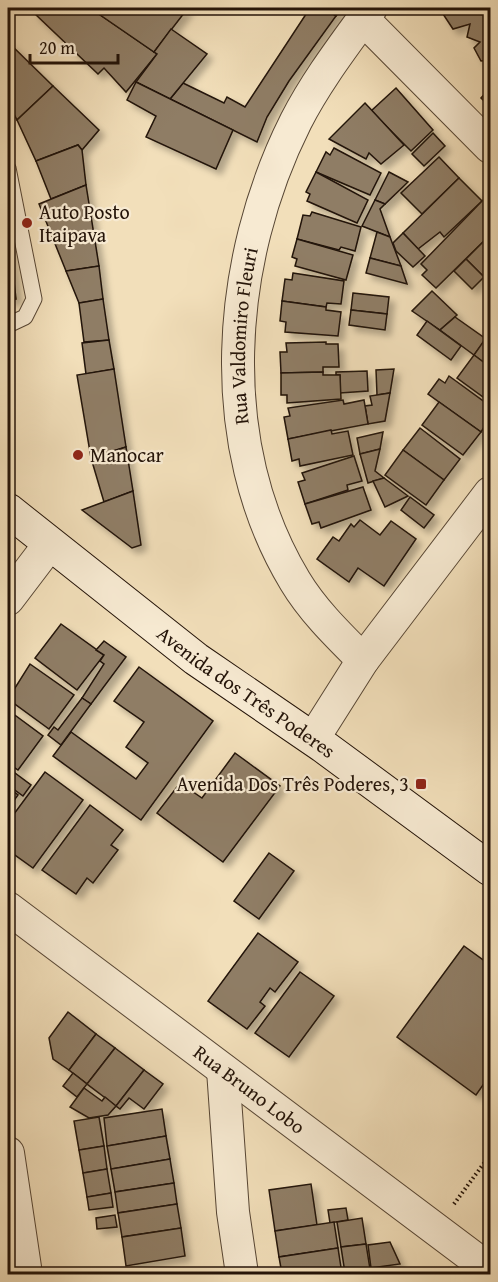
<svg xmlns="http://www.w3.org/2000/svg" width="498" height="1282" viewBox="0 0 498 1282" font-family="'Gentium Book Plus',serif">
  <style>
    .building { fill: #8f7d65; stroke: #231308; stroke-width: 1.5; filter: url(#shadow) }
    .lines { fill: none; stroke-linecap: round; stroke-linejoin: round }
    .service-casing { stroke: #574634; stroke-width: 17 }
    .minor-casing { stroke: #574634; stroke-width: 34 }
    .secondary-casing { stroke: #231308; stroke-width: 35 }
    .path { stroke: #231308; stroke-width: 4; stroke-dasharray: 1.5 3; stroke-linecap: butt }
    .service { stroke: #f7ead2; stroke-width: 15 }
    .minor { stroke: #f7ead2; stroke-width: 32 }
    .secondary { stroke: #f7ead2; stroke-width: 33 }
    .poi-dot { fill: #8f2418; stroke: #f7ead2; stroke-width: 2 }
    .labels { text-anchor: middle; stroke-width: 4.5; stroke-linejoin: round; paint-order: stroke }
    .poi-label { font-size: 20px; fill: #231308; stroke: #f7ead2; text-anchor: start }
    .street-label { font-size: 20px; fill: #231308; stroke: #f7ead2 }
  </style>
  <defs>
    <filter id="shadow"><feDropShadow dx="5.5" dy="5.5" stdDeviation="3" flood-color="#0004"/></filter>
  </defs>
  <rect width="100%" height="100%" fill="#f2dfba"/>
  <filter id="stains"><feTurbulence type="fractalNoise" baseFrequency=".00333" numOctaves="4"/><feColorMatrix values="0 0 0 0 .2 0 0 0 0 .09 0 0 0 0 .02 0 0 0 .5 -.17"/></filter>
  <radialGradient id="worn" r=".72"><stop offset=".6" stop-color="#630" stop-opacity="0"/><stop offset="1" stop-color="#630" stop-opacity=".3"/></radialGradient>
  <g class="building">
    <path d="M 38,8 L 90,8 L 157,54 L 126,92 L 104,68 L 98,74 L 33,12 Z"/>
    <path d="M 90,8 L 188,8 L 154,52 Z"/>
    <path d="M 310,8 L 324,8 L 336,16 L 289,81 L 267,117 L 257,142 L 170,99 L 183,83 L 224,103 L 227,97 L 245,107 Z"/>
    <path d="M 324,8 L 343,8 L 336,16 Z"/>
    <path d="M 447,8 L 490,8 L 490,60 L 481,61 L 474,48 L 480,42 L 467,37 L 470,24 L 453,29 L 443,14 Z"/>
    <path d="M 171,29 L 207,54 L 170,99 L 136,82 L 157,54 L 154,52 Z"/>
    <path d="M 8,42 L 53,86 L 17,120 L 8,102 Z"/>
    <path d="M 136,82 L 233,130 L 216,169 L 146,137 L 156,116 L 127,100 Z"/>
    <path d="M 53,86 L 99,130 L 82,150 L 78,145 L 36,161 L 17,120 Z"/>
    <path d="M 396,88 L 433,130 L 411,151 L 371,111 Z"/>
    <path d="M 490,88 L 490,107 L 481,98 Z"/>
    <path d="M 365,103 L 404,145 L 381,164 L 369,153 L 366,159 L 329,139 Z"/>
    <path d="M 433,133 L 445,146 L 424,166 L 412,154 Z"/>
    <path d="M 78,145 L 82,150 L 86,185 L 51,199 L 36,161 Z"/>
    <path d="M 334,148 L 381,173 L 370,195 L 316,172 L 326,152 L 330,155 Z"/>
    <path d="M 439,157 L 459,178 L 422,214 L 401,193 Z"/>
    <path d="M 316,172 L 368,200 L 357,223 L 307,201 L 310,194 L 306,192 Z"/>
    <path d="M 389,172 L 408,182 L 385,204 L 375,200 Z"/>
    <path d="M 459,178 L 482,201 L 444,237 L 440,232 L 418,249 L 403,233 Z"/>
    <path d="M 86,185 L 99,266 L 66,271 L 39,204 Z"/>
    <path d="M 484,199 L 490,206 L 490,235 L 436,288 L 422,275 L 427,270 L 421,264 Z"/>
    <path d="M 375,200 L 385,204 L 380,209 L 390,237 L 362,226 Z"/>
    <path d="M 312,212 L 361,227 L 355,251 L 341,247 L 339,250 L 297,239 L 303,215 L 310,216 Z"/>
    <path d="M 8,229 L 16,299 L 8,300 Z"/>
    <path d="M 377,232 L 390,237 L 401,266 L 370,258 Z"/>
    <path d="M 403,233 L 425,256 L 413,267 L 396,251 L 393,243 Z"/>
    <path d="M 490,235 L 490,275 L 486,279 L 466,259 Z"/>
    <path d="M 297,239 L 353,255 L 346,280 L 295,266 L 297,259 L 292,257 Z"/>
    <path d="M 370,258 L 401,266 L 407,284 L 366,273 Z"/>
    <path d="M 466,259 L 484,277 L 472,289 L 454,271 Z"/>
    <path d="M 99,266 L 103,299 L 79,303 L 66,271 Z"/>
    <path d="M 293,273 L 344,281 L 341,304 L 327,303 L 326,307 L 282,301 L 285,279 L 292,280 Z"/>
    <path d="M 432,291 L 457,315 L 440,330 L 412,311 Z"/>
    <path d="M 353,293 L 389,297 L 387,314 L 351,310 Z"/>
    <path d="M 103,299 L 109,340 L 84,342 L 79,303 Z"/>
    <path d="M 282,301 L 326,307 L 326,310 L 341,312 L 338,336 L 285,332 L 286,322 L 280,321 Z"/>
    <path d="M 351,310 L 387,314 L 385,330 L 349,325 Z"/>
    <path d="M 455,317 L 486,339 L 474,355 L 440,330 Z"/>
    <path d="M 427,321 L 461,346 L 451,360 L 417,335 Z"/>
    <path d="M 490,332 L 490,367 L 474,355 Z"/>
    <path d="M 109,340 L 114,369 L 86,374 L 82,343 Z"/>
    <path d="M 326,342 L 326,344 L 338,344 L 339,367 L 323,367 L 323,372 L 281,373 L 280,352 L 287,352 L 286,343 Z"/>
    <path d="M 474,355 L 490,367 L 490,402 L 457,378 Z"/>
    <path d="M 114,369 L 126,447 L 91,458 L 77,375 Z"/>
    <path d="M 394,369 L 390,393 L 377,395 L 376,370 Z"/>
    <path d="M 367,371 L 368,391 L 340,393 L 340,375 L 336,375 L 336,372 Z"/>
    <path d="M 323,372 L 323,375 L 340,375 L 341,399 L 287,403 L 287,395 L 281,395 L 281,373 Z"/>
    <path d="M 449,376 L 490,406 L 490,418 L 481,432 L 428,394 L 439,379 L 445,383 Z"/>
    <path d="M 390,393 L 385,421 L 368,424 L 365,406 L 372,405 L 370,396 Z"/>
    <path d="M 343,400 L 344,404 L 364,400 L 368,424 L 288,439 L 284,417 L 290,416 L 288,408 Z"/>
    <path d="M 439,402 L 481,432 L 463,455 L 422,425 Z"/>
    <path d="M 420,428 L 460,459 L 444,480 L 403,450 Z"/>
    <path d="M 331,430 L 332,434 L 348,431 L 353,455 L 300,466 L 299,459 L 292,461 L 288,439 Z"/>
    <path d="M 383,432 L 380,449 L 360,454 L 357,438 Z"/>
    <path d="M 126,447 L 133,491 L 104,502 L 91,458 Z"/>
    <path d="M 380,449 L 375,471 L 384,478 L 368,483 L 360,454 Z"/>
    <path d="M 403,450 L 444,480 L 426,505 L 385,475 Z"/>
    <path d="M 354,456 L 362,481 L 347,485 L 348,490 L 305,504 L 298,482 L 305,480 L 302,473 Z"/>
    <path d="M 384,478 L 408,496 L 385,507 L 373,481 Z"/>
    <path d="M 363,487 L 371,510 L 321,528 L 319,522 L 312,524 L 305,504 Z"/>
    <path d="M 133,491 L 141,545 L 132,548 L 82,510 Z"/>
    <path d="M 410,497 L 434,515 L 424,528 L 401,510 Z"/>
    <path d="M 360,520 L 380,535 L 391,521 L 416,539 L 384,586 L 358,568 L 349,582 L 317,559 L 333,537 L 339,541 L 351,524 L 354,527 Z"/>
    <path d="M 61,624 L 104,655 L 77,690 L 35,658 Z"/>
    <path d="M 104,641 L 126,657 L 91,704 L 82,698 L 104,664 L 100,661 L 104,655 L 96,650 Z"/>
    <path d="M 30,664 L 74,695 L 49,729 L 8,699 Z"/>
    <path d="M 139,667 L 213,721 L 141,820 L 53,756 L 71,732 L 136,779 L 148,763 L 126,747 L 144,722 L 114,701 Z"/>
    <path d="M 82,698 L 91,704 L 61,745 L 48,735 L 54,727 L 58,730 Z"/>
    <path d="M 8,710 L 43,736 L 18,770 L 8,763 Z"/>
    <path d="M 235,753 L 280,786 L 223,862 L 157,813 L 180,783 L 202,798 Z"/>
    <path d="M 11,770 L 31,785 L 23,796 L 8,785 L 8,776 Z"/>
    <path d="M 45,772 L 83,800 L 33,868 L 8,850 L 8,822 Z"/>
    <path d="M 8,787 L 18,795 L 8,809 Z"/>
    <path d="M 90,805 L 123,830 L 111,845 L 118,850 L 93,883 L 87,878 L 76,894 L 42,870 Z"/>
    <path d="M 269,853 L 294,871 L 259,919 L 234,901 Z"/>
    <path d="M 258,933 L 298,962 L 275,992 L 270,988 L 260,1002 L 265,1006 L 247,1029 L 208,1001 Z"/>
    <path d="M 464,946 L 490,965 L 490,1075 L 476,1095 L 397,1037 Z"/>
    <path d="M 300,972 L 334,996 L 289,1057 L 255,1033 Z"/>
    <path d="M 68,1012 L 96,1034 L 69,1070 L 53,1059 L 49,1038 Z"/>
    <path d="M 96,1034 L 115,1048 L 87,1084 L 69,1070 Z"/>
    <path d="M 115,1048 L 144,1070 L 116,1106 L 87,1084 Z"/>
    <path d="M 144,1070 L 163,1084 L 144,1109 L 129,1098 L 120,1109 L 116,1106 Z"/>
    <path d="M 73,1073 L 87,1084 L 77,1097 L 63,1086 Z"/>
    <path d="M 84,1088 L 102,1101 L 105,1097 L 116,1106 L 108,1115 L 89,1118 L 70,1107 Z"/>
    <path d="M 162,1109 L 166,1136 L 107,1146 L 104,1118 Z"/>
    <path d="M 99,1117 L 104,1146 L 79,1150 L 74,1121 Z"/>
    <path d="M 166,1136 L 170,1159 L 111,1169 L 107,1146 Z"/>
    <path d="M 104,1146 L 107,1169 L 83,1173 L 79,1150 Z"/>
    <path d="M 170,1159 L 174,1183 L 115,1192 L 111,1169 Z"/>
    <path d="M 107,1169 L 111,1193 L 87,1197 L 83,1173 Z"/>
    <path d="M 174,1183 L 177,1204 L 118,1213 L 115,1192 Z"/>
    <path d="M 311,1184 L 317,1225 L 275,1231 L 269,1190 Z"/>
    <path d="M 111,1193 L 113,1207 L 89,1210 L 87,1197 Z"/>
    <path d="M 177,1204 L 181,1228 L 122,1237 L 118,1213 Z"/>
    <path d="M 346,1208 L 348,1220 L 330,1223 L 328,1210 Z"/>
    <path d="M 115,1215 L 117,1227 L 97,1229 L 96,1218 Z"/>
    <path d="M 362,1218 L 366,1244 L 341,1247 L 337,1222 Z"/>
    <path d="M 334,1222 L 338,1248 L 279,1257 L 275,1231 Z"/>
    <path d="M 181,1228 L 185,1256 L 126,1266 L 122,1237 Z"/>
    <path d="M 390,1242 L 400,1264 L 371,1268 L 368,1245 Z"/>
    <path d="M 366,1244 L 370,1269 L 345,1273 L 341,1247 Z"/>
    <path d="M 338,1248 L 342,1274 L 282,1274 L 279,1257 Z"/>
    <path d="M 370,1269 L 371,1274 L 345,1274 L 345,1273 Z"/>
  </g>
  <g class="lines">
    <g class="service-casing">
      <path id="service" d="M 8,168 L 34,299 L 25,317 L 8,325"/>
    </g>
    <g class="minor-casing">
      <g id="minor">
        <path d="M 363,19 L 490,147"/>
        <path d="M 8,599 L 49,545"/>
        <path id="s1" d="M 363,660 C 339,636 313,611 295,581 C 212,444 226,260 296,121 C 317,80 345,44 371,8"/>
        <path d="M 313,739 L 363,660 L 490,493"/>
        <path id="s2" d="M 8,908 L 490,1270"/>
        <path d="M 223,1070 L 233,1212 L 242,1274"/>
        <path d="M 8,1153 L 26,1274"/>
      </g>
    </g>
    <g class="secondary-casing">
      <g id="secondary">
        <path id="s3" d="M 8,510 L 196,659 L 323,746 L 490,869"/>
      </g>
    </g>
    <path class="path" d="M 454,1204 L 490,1155"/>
    <use href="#service" class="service"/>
    <use href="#minor" class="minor"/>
    <use href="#secondary" class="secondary"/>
  </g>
  <g class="poi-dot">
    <circle cx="27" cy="223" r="6"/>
    <circle cx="78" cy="455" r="6"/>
    <rect x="415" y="778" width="12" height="12" rx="3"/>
  </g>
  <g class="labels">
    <g class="poi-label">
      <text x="39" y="219">Auto Posto<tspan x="39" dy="23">Itaipava</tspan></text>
      <text x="90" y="462">Manocar</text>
      <text x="409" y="791" text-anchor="end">Avenida Dos Três Poderes, 3</text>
    </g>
    <g class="street-label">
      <text dy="7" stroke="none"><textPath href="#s1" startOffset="360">Rua Valdomiro Fleuri</textPath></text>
      <text dy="7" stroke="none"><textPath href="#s3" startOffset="300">Avenida dos Três Poderes</textPath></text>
      <text dy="7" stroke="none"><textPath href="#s2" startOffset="302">Rua Bruno Lobo</textPath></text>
    </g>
  </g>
  <rect width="498" height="1282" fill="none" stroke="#f2dfba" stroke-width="30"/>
  <rect x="9" y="9" width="480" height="1264" fill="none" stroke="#231308" stroke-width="3"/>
  <rect x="15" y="15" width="468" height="1252" fill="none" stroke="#231308" stroke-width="1.5"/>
  <path d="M30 54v9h88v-9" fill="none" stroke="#231308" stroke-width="3"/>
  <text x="39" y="54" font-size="18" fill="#231308" stroke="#f7ead2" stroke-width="4.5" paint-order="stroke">20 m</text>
  <rect width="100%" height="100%" filter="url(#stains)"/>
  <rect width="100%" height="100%" fill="url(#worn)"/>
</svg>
